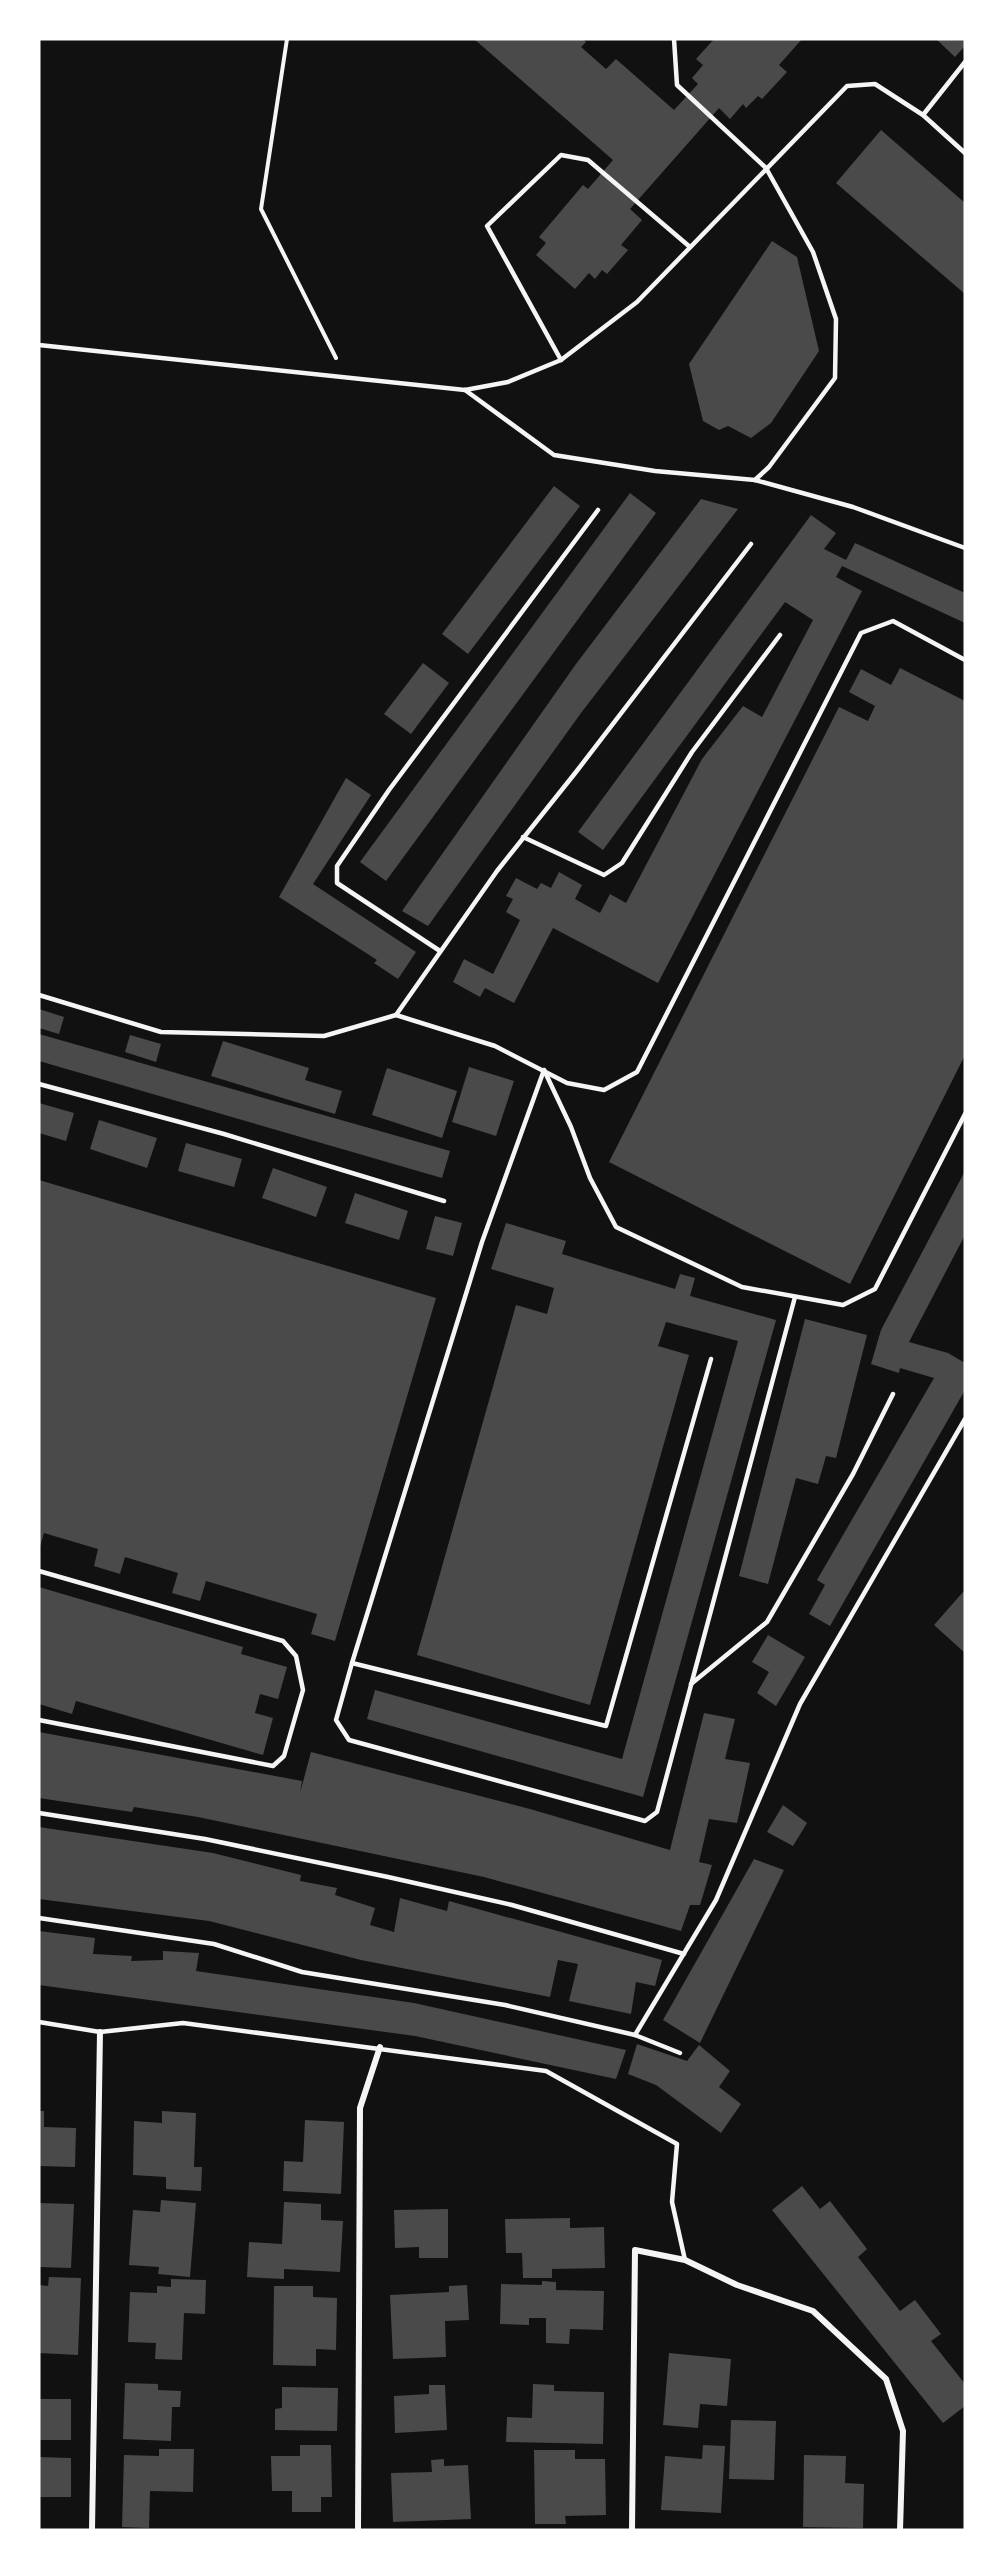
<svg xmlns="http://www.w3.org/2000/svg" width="1004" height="2569" viewBox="0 0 1004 2569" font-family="'Nunito Sans',sans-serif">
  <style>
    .building { fill: #4a4a4a }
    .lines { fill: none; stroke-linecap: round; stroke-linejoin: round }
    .path { stroke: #f5f5f5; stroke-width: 4 }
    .service { stroke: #f5f5f5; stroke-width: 4.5 }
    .minor { stroke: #f5f5f5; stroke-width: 6 }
  </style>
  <rect width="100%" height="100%" fill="#111"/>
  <g class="building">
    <path d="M 474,39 L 583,39 L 586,42 L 581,47 L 606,69 L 616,59 L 674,110 L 698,84 L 692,78 L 703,65 L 696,59 L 714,39 L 802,39 L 779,65 L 787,72 L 762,99 L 758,96 L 746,108 L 743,104 L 730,119 L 719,108 L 630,209 L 642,220 L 621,245 L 628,250 L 607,274 L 602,270 L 595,279 L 589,273 L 575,289 L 536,255 L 546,243 L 539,237 L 583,185 L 588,189 L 613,160 Z"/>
    <path d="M 936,39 L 965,39 L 965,46 L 955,57 Z"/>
    <path d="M 881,130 L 965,203 L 965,294 L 836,183 Z"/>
    <path d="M 772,241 L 797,257 L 819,351 L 771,423 L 751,438 L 728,426 L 719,430 L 703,421 L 689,364 Z"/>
    <path d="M 554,486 L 580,506 L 468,654 L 442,634 Z"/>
    <path d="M 630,493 L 656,513 L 386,881 L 360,862 Z"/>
    <path d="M 701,499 L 738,509 L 581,713 L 428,926 L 402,911 L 576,664 Z"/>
    <path d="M 811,515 L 836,533 L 824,549 L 846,560 L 855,543 L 965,593 L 965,623 L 842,566 L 836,577 L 862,591 L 658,983 L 553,928 L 514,1003 L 485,988 L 480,997 L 453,982 L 464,959 L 493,974 L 520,920 L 506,912 L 513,899 L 506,896 L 516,878 L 537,889 L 541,883 L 551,888 L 559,872 L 582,885 L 575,899 L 600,913 L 610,894 L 626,903 L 702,759 L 743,706 L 762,717 L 813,620 L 785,602 L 603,850 L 578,832 Z"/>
    <path d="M 423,663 L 449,683 L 411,734 L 384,714 Z"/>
    <path d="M 900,668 L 965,701 L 965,1055 L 850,1284 L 609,1162 L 839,707 L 868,721 L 875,706 L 849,692 L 861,669 L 891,685 Z"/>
    <path d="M 346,778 L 371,795 L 313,884 L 416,952 L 398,979 L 374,963 L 377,960 L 279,897 Z"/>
    <path d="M 39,1009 L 64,1017 L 59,1034 L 39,1028 Z"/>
    <path d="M 39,1034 L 450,1151 L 442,1178 L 39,1061 Z"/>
    <path d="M 130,1035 L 161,1044 L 156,1062 L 125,1052 Z"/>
    <path d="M 223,1041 L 309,1068 L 305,1080 L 342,1091 L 335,1114 L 211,1076 Z"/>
    <path d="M 469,1067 L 514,1081 L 496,1136 L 452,1122 Z"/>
    <path d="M 387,1068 L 457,1091 L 442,1138 L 372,1115 Z"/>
    <path d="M 39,1103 L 74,1113 L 66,1141 L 39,1133 Z"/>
    <path d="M 99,1120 L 157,1138 L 147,1168 L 90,1149 Z"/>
    <path d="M 186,1143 L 242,1159 L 234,1187 L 178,1171 Z"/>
    <path d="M 273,1168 L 327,1187 L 316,1217 L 262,1198 Z"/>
    <path d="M 965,1171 L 965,1235 L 909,1342 L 948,1353 L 965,1363 L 965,1390 L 830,1626 L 809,1614 L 825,1585 L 817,1580 L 934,1378 L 900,1368 L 899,1373 L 871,1364 L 881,1330 Z"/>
    <path d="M 39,1180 L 436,1298 L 335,1641 L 311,1634 L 317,1614 L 206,1581 L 200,1601 L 172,1593 L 178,1573 L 125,1557 L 120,1574 L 94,1566 L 98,1549 L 44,1533 L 39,1550 Z"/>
    <path d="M 355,1193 L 408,1211 L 399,1240 L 345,1223 Z"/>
    <path d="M 435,1216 L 462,1223 L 453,1256 L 426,1249 Z"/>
    <path d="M 506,1223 L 566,1241 L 562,1254 L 675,1289 L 680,1274 L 695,1278 L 690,1296 L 776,1320 L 643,1797 L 367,1719 L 375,1690 L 622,1759 L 738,1341 L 666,1322 L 658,1346 L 689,1355 L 590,1705 L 417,1655 L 516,1305 L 547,1314 L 554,1288 L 491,1269 Z"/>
    <path d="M 805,1319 L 867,1335 L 836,1458 L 826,1456 L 818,1484 L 796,1478 L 768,1584 L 739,1576 Z"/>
    <path d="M 39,1587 L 243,1647 L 241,1654 L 287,1667 L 278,1699 L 260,1694 L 255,1713 L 273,1718 L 263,1755 L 76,1701 L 72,1714 L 39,1704 Z"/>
    <path d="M 963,1592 L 965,1593 L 965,1653 L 934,1625 Z"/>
    <path d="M 768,1635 L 805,1657 L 776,1706 L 757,1693 L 769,1672 L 752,1662 Z"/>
    <path d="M 704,1713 L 735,1719 L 725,1759 L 750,1763 L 737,1823 L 709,1819 L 699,1862 L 712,1865 L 700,1905 L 690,1905 L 681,1931 L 484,1877 L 198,1817 L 134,1807 L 132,1812 L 39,1798 L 39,1732 L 302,1781 L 300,1793 L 311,1752 L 530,1809 L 670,1850 Z"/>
    <path d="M 783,1805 L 807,1823 L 793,1846 L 767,1832 Z"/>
    <path d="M 39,1827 L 213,1853 L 301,1875 L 300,1881 L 337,1888 L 335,1895 L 375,1908 L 370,1925 L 394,1932 L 400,1898 L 447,1911 L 449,1901 L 662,1960 L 655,1986 L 636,1982 L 631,2014 L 569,2001 L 578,1964 L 558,1960 L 550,1997 L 361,1960 L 209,1921 L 39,1899 Z"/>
    <path d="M 754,1859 L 784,1870 L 700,2043 L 663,2020 Z"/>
    <path d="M 39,1931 L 95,1938 L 93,1954 L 132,1956 L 131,1961 L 163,1960 L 163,1951 L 199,1953 L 196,1971 L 414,2003 L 626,2050 L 616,2079 L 415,2036 L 39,1985 Z"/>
    <path d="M 637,2044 L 687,2061 L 699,2045 L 730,2071 L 719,2087 L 741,2104 L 721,2133 L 656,2085 L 628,2074 Z"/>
    <path d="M 39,2111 L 44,2111 L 44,2127 L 76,2128 L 75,2167 L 39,2166 Z"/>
    <path d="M 162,2111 L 196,2113 L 194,2167 L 202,2167 L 201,2191 L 166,2189 L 166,2177 L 133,2175 L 134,2121 L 162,2123 Z"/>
    <path d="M 305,2120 L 344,2122 L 341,2194 L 283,2191 L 284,2161 L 303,2162 Z"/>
    <path d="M 802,2186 L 820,2209 L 830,2201 L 867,2249 L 858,2257 L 900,2311 L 915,2300 L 941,2334 L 931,2341 L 965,2384 L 965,2406 L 943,2423 L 772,2210 Z"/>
    <path d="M 161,2200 L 196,2203 L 190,2277 L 158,2274 L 159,2267 L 129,2265 L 133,2210 L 160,2212 Z"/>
    <path d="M 284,2202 L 321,2204 L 321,2220 L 343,2221 L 340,2272 L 284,2269 L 284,2279 L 247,2277 L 249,2242 L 282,2244 Z"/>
    <path d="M 39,2203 L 74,2204 L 71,2268 L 39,2267 Z"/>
    <path d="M 448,2209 L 448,2258 L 419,2258 L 419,2247 L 395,2248 L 394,2210 Z"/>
    <path d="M 570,2218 L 570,2228 L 604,2227 L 605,2268 L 552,2269 L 552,2278 L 523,2278 L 522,2253 L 506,2253 L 505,2219 Z"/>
    <path d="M 49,2277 L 81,2278 L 78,2355 L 39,2353 L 39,2285 L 48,2286 Z"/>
    <path d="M 171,2279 L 206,2280 L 205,2314 L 184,2313 L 182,2360 L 155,2359 L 156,2343 L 128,2342 L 130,2292 L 157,2293 L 157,2286 L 171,2287 Z"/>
    <path d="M 542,2281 L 556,2282 L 556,2290 L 604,2291 L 603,2330 L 570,2329 L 569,2344 L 546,2343 L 546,2318 L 529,2318 L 529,2325 L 500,2324 L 501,2284 L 542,2285 Z"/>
    <path d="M 467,2285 L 469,2320 L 445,2321 L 446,2357 L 393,2359 L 390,2295 L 449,2292 L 449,2286 Z"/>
    <path d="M 274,2286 L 313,2286 L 313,2297 L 337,2298 L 336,2350 L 316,2349 L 316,2366 L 273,2365 Z"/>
    <path d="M 669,2353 L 731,2359 L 727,2406 L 700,2404 L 698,2428 L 663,2425 Z"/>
    <path d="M 125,2383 L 158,2384 L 158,2390 L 181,2391 L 180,2407 L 172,2407 L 171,2441 L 123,2439 Z"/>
    <path d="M 533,2384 L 554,2385 L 554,2391 L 604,2392 L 603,2444 L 506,2442 L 507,2417 L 532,2418 Z"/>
    <path d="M 429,2385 L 445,2385 L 447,2430 L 395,2433 L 394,2396 L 429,2394 Z"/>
    <path d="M 282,2387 L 338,2388 L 337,2431 L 275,2430 L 275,2409 L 282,2408 Z"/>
    <rect x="39" y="2399" width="32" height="41"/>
    <path d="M 731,2420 L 776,2421 L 774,2480 L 729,2479 Z"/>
    <path d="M 300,2445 L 331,2445 L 332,2497 L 321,2497 L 321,2512 L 292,2512 L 292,2491 L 272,2491 L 271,2456 L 300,2456 Z"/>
    <path d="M 703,2445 L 725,2446 L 721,2513 L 661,2510 L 665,2456 L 702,2459 Z"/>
    <path d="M 159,2449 L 194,2449 L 193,2492 L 150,2491 L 149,2528 L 122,2527 L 124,2455 L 159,2456 Z"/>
    <path d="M 534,2450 L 575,2450 L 575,2459 L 605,2459 L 606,2515 L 565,2516 L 566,2524 L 535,2524 Z"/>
    <path d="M 804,2455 L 846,2456 L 845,2483 L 864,2484 L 863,2528 L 803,2527 Z"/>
    <path d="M 39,2457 L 71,2458 L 71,2497 L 39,2497 Z"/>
    <path d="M 444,2459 L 444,2466 L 468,2465 L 471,2519 L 393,2522 L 391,2473 L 432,2472 L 431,2460 Z"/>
  </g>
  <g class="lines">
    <path class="path" d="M 287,39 L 261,209 L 336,358"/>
    <g class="service">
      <path d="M 674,39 L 677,85 L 766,168 L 813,252 L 836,319 L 835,378 L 769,467 L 755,480"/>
      <path d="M 923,115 L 965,153"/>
      <path d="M 39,345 L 465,390 L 508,382 L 561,360 L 637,302 L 847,86 L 875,84 L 923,115 L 965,62"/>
      <path d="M 561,360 L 487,226 L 561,155 L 588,160 L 690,247"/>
      <path d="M 465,390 L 554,455 L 655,471 L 755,480 L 853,507 L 965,548"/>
      <path d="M 523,837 L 604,875 L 622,863 L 692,752 L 780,635"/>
      <path d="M 440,951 L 337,883 L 337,866 L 389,790 L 598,510"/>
      <path d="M 39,995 L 161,1032 L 324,1036 L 396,1015 L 495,1046 L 567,1083 L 604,1090 L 637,1072 L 861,633 L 893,621 L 965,660"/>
      <path d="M 396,1015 L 497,871 L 576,772 L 751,544"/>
      <path d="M 544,1070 L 482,1242 L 352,1663 L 336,1720 L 349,1740 L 645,1821 L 657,1812 L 795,1297"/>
      <path d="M 544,1070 L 571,1127 L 590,1178 L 616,1227 L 742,1287 L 843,1305 L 875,1289 L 965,1114"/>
      <path d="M 39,1084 L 224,1134 L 444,1201"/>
      <path d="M 39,1571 L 283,1641 L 296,1656 L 303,1690 L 284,1756 L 273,1766 L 39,1720"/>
      <path d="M 352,1663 L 606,1726 L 711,1359"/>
      <path d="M 691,1684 L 767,1622 L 853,1474 L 893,1394"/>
      <path d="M 39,1813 L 205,1839 L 388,1877 L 512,1905 L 684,1954"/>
      <path d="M 39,1918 L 214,1944 L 302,1972 L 505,2005 L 635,2035 L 680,2053"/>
      <path d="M 39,2022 L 100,2032 L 183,2023 L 546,2071 L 677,2144 L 672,2202 L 685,2260"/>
      <path d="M 635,2035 L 716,1900 L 800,1704 L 965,1419"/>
    </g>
    <g class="minor">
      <path d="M 92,2530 L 100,2032"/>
      <path d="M 358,2530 L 360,2108 L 380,2047"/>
      <path d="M 632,2530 L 635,2250 L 685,2260 L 737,2285 L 813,2311 L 886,2379 L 903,2431 L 900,2530"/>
    </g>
  </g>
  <rect width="1004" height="2569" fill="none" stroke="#ffffff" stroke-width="81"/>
</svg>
